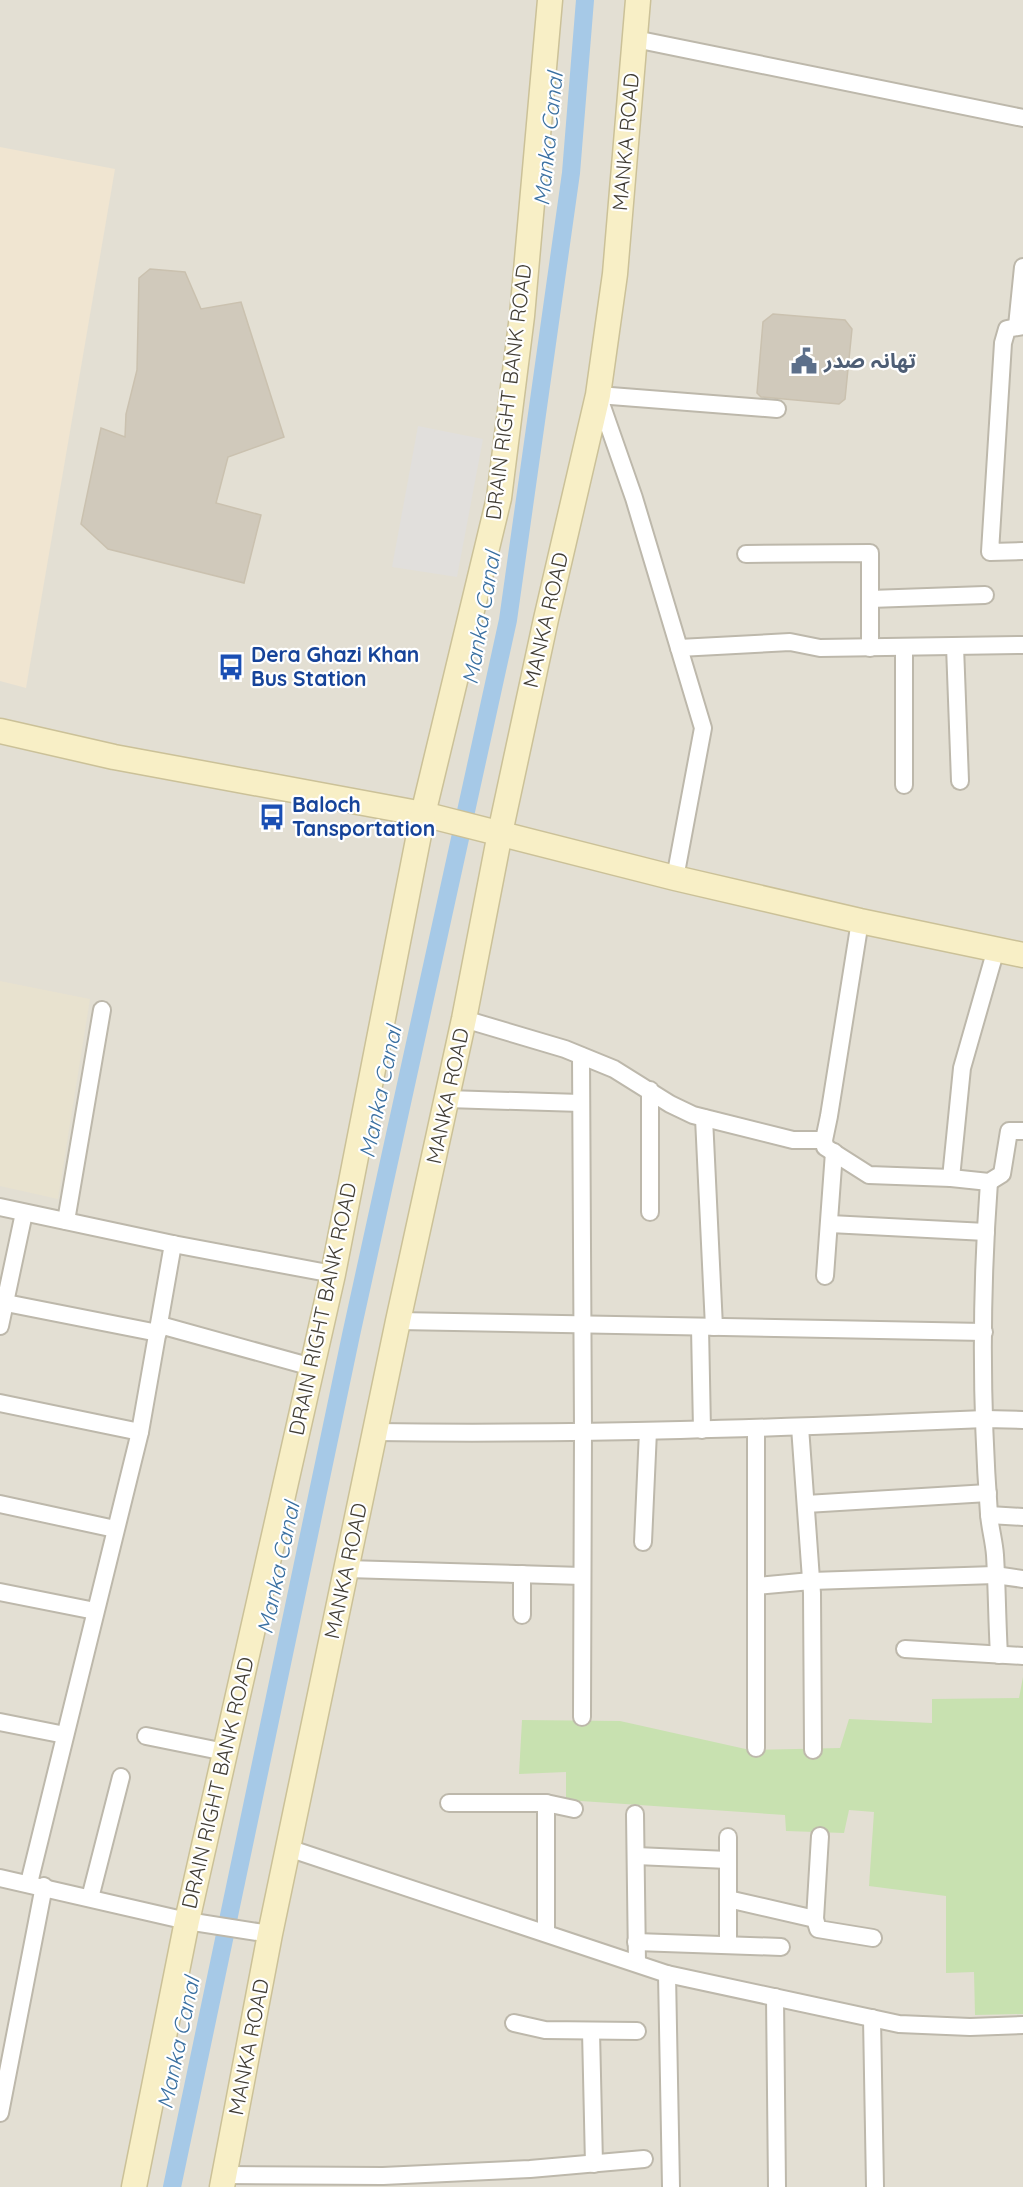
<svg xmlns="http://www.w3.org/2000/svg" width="1023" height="2187" viewBox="0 0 1023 2187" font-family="Quicksand,'Noto Sans Arabic',sans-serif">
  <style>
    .residential { fill: #e3dfd3 }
    .commercial { fill: #f0e5d1 }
    .education { fill: #e8e2cf }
    .green { fill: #c8e1b0 }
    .parking { fill: #e1dfdc }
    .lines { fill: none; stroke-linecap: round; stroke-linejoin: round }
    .canal { stroke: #a6c9e7; stroke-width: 18 }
    .building { fill: #d0c9bb; stroke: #cac1af; stroke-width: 1.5 }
    .street-casing { stroke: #bdb8ab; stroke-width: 20 }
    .secondary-casing { stroke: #cbc198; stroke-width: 27 }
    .street { stroke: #fff; stroke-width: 16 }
    .secondary { stroke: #f8efc6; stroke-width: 24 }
    .labels { text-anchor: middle; stroke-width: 4.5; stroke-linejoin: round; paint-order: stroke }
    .street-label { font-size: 21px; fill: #413d35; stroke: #fff }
    .service-label { font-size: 21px; font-weight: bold; fill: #4e5e75; stroke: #fff; text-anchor: start }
    .transit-label { font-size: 21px; font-weight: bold; fill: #164399; stroke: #fff; text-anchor: start }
    .water-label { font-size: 22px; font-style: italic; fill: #3a70a1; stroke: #fff }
  </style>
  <rect width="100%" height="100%" fill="#f0ede4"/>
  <rect class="residential" x="0" y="0" width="1023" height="2187"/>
  <path class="commercial" d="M 0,147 L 115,169 L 26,688 L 0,681 Z"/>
  <path class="education" d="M 0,981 L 90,999 L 58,1199 L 0,1186 Z"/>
  <path class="green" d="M 1023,1677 L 1023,2014 L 975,2015 L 974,1972 L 946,1973 L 946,1896 L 869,1886 L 874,1812 L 849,1810 L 844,1833 L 786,1831 L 785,1815 L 566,1800 L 566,1772 L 519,1774 L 522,1720 L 620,1721 L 750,1750 L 840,1748 L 849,1719 L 932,1723 L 932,1699 L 1019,1698 Z"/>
  <path class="parking" d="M 418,426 L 483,439 L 457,577 L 392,567 Z"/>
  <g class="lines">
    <path class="canal" d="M 172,2187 L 351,1335 L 508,620 L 571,173 L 585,0"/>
  </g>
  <g class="building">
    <path d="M 150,269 L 185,272 L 201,309 L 241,302 L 284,437 L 228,457 L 216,503 L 261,515 L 244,583 L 108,549 L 81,524 L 101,428 L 125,437 L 126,414 L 137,370 L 139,278 Z"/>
    <path d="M 773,314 L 845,320 L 852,329 L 845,399 L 839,404 L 761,397 L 757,393 L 763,322 Z"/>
  </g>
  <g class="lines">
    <g class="street-casing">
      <g id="street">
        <path d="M 635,39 L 1023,118"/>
        <path d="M 1017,326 L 1023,267"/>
        <path d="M 1023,326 L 1007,329 L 1003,343 L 990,552 L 1023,551"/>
        <path d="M 746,554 L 870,553 L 870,648"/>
        <path d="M 870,599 L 985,595"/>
        <path d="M 955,646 L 960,781"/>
        <path d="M 904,647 L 904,785"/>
        <path d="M 679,648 L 790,642 L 820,648 L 1023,645"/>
        <path d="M 675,878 L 703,728 L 634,498 L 598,395 L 777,409"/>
        <path d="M 860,921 L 829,1116 L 824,1140 L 825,1147 L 869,1175 L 951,1178 L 989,1182 L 1002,1174 L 1009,1131 L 1023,1131"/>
        <path d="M 464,1019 L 565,1049 L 614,1069 L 670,1104 L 693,1115 L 793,1140 L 824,1140"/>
        <path d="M 581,1056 L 583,1432 L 582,1717"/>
        <path d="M 650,1090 L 650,1212"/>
        <path d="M 447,1099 L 581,1103"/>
        <path d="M 704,1118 L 714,1327"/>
        <path d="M 951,1178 L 962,1068 L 996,949"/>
        <path d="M 989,1182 C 981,1290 981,1406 989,1514 C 990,1528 994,1541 995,1555 C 997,1588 997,1621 999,1655"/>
        <path d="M 0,1207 L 173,1244 L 333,1274"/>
        <path d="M 66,1221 L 102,1010"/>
        <path d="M 830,1224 L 986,1232"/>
        <path d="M 825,1276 L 834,1152"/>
        <path d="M 6,1303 L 158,1333"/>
        <path d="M 398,1321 L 984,1332"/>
        <path d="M 160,1325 L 312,1367"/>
        <path d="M 0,1326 L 24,1213"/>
        <path d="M 700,1327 L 702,1430"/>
        <path d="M 0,1403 L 140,1432"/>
        <path d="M 800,1427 L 812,1593 L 813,1750"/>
        <path d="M 756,1429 L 756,1748"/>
        <path d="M 375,1432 C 579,1435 782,1428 985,1419 L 1023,1420"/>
        <path d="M 0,1504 L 115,1529"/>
        <path d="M 806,1504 L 988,1493"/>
        <path d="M 989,1515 L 1023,1517"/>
        <path d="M 643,1542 L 648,1431"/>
        <path d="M 347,1569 L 582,1576"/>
        <path d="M 756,1586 L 811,1581 L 995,1575 L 1023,1579"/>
        <path d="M 0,1592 L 95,1611"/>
        <path d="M 522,1615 L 522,1574"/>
        <path d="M 905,1649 L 1023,1656"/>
        <path d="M 0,1722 L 65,1735"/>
        <path d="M 146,1736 L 225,1752"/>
        <path d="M 449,1803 L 546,1803 L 574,1809"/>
        <path d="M 546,1803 L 546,1933"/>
        <path d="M 635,1814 L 637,1963"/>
        <path d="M 728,1837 L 728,1945"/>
        <path d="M 288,1848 L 667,1974 L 899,2024 L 970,2027 L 1023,2025"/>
        <path d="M 636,1856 L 728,1860"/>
        <path d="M 0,1878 L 187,1921 L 270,1934"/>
        <path d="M 29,1883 L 140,1432 L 173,1244"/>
        <path d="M 90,1898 L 121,1777"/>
        <path d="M 728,1899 L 815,1919 L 818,1929 L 873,1938"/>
        <path d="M 815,1919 L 820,1836"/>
        <path d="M 636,1942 L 781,1947"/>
        <path d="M 667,1974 L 671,2187"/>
        <path d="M 775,1997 L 777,2187"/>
        <path d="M 872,2018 L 875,2187"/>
        <path d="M 514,2023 L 545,2030 L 637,2031"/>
        <path d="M 591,2031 L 594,2164"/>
        <path d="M 0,2113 L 44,1886"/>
        <path d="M 225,2175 L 383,2176 L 530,2169 L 644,2159"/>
      </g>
    </g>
    <g class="secondary-casing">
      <g id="secondary">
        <path d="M 0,731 L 114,757 L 423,814 L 675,878 L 860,921 L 1023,955"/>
        <path d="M 134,2187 L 187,1921 L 333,1274 L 423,814 L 499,498 L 522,316 L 550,0"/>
        <path d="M 222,2187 L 270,1934 L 398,1321 L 464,1019 L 500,833 L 546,619 L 598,395 L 615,274 L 638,0"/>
      </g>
    </g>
    <use href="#street" class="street"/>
    <use href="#secondary" class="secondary"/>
  </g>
  <defs>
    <g id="civic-bare" transform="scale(2.07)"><path d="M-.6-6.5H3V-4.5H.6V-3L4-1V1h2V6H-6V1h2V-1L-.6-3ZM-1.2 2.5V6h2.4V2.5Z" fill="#5c6f8a" stroke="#fff" stroke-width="2.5" paint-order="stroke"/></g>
    <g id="bus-bare" transform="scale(2.07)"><path d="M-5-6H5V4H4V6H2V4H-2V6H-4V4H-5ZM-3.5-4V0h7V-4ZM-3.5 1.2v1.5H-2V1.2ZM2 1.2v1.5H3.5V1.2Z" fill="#1a4fb4" stroke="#fff" stroke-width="2.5" paint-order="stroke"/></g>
  </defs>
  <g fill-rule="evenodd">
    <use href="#civic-bare" x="804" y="361"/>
    <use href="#bus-bare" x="231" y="667"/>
    <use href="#bus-bare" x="272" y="817"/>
  </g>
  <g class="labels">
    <g class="street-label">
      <text transform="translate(626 142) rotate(-85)" y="7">MANKA ROAD</text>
      <text transform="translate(509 392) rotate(-83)" y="7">DRAIN RIGHT BANK ROAD</text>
      <text transform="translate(546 620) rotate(-77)" y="7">MANKA ROAD</text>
      <text transform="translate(448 1096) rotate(-78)" y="7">MANKA ROAD</text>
      <text transform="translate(323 1309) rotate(-78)" y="7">DRAIN RIGHT BANK ROAD</text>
      <text transform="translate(346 1571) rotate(-78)" y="7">MANKA ROAD</text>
      <text transform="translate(218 1783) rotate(-77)" y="7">DRAIN RIGHT BANK ROAD</text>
      <text transform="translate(249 2047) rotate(-79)" y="7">MANKA ROAD</text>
    </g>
    <g class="service-label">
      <text x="824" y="368">تھانہ صدر</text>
    </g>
    <g class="transit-label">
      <text x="251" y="662">Dera Ghazi Khan<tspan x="251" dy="24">Bus Station</tspan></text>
      <text x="292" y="812">Baloch<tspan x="292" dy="24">Tansportation</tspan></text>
    </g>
    <g class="water-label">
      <text transform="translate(548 139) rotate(-84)" y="8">Manka Canal</text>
      <text transform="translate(481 618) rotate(-80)" y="8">Manka Canal</text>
      <text transform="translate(380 1092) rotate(-78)" y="8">Manka Canal</text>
      <text transform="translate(278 1568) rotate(-78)" y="8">Manka Canal</text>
      <text transform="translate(178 2043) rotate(-78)" y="8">Manka Canal</text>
    </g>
  </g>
</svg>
